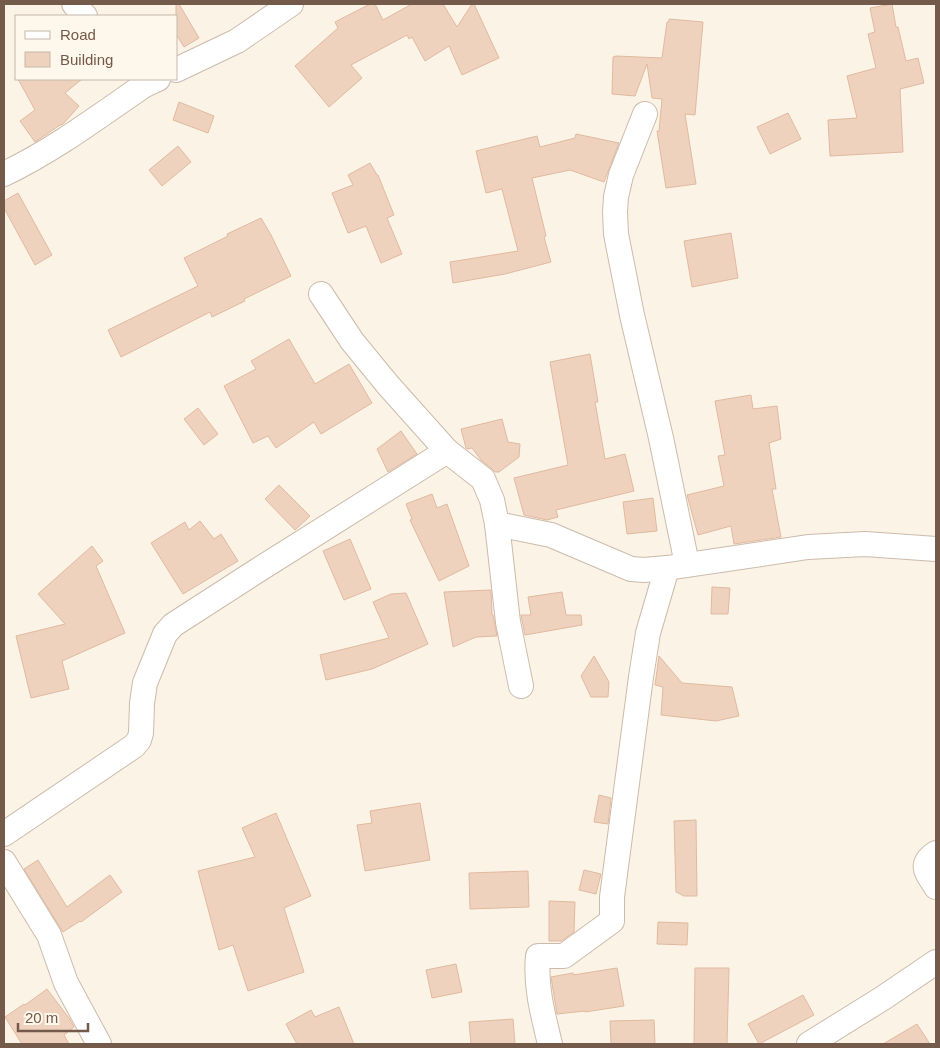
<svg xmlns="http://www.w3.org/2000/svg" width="940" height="1048" viewBox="0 0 940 1048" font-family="Arial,sans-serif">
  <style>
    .building { fill: #efd2be; stroke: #e1b99f }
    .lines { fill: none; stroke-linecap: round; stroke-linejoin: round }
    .minor-casing { stroke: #ccbbac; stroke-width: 26 }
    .minor { stroke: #fff; stroke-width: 24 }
  </style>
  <rect width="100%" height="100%" fill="#fbf3e5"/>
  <g class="building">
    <path d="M 176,4 L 179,4 L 199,38 L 184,47 L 176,34 Z"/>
    <path d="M 370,4 L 375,4 L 383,20 L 412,4 L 443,4 L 457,27 L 472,4 L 474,4 L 499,58 L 462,75 L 449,46 L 425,61 L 412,37 L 409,39 L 407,35 L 351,65 L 362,78 L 329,107 L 295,66 L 338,28 L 335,22 Z"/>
    <path d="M 892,4 L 896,27 L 898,27 L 906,61 L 918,58 L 924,83 L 900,89 L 903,152 L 830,156 L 828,120 L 857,118 L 847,76 L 876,68 L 868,34 L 875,32 L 870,8 Z"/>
    <path d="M 669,19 L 703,22 L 695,115 L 685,114 L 696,184 L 666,188 L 657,131 L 659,131 L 662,99 L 652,98 L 647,64 L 635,96 L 612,94 L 613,57 L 616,56 L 662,58 L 667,22 L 669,22 Z"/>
    <path d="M 18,79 L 82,79 L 65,93 L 79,106 L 64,123 L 61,125 L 60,125 L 35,142 L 20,121 L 35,110 Z"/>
    <path d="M 179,102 L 214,116 L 208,133 L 173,120 Z"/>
    <path d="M 788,113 L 801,139 L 770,154 L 757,127 Z"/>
    <path d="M 576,134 L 619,143 L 604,182 L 570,170 L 532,178 L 546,236 L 544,237 L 551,262 L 505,274 L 453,283 L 450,262 L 518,251 L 502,189 L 486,193 L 476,151 L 537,136 L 540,147 L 575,138 Z"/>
    <path d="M 178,146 L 191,162 L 162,186 L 149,170 Z"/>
    <path d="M 370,163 L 377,175 L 378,175 L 394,215 L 387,218 L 402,254 L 381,263 L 366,226 L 348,233 L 332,193 L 353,185 L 348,175 Z"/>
    <path d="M 18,193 L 52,255 L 35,265 L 4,208 L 4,201 Z"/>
    <path d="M 261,218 L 271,235 L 291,276 L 244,299 L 245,301 L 212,317 L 210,312 L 121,357 L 108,330 L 198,286 L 184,258 L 228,236 L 227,234 Z"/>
    <path d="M 731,233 L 738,278 L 692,287 L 684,241 Z"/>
    <path d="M 289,339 L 315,384 L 349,364 L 372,403 L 321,434 L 314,422 L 276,448 L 268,436 L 253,443 L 224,386 L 256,369 L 251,361 Z"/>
    <path d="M 590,354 L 598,402 L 595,402 L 605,459 L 625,454 L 634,491 L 556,510 L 558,517 L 547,520 L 524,515 L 514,478 L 568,465 L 550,362 Z"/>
    <path d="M 751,395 L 753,409 L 777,406 L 781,439 L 769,443 L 776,489 L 772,489 L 781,537 L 734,544 L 731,526 L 698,535 L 687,495 L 724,486 L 718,456 L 725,455 L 715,401 Z"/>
    <path d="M 198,408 L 218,434 L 204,445 L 184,419 Z"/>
    <path d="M 502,419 L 508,442 L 520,444 L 519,457 L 499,472 L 495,472 L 491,468 L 481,460 L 472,448 L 467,449 L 466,448 L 461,429 Z"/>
    <path d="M 401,431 L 417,454 L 388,472 L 377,449 Z"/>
    <path d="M 279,485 L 310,516 L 295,530 L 265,499 Z"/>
    <path d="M 432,494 L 437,508 L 447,504 L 469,566 L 439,581 L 410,520 L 412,519 L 406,504 Z"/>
    <path d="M 653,498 L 657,531 L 627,534 L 623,502 Z"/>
    <path d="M 200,521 L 214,539 L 221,534 L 238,561 L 183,594 L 151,543 L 185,522 L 189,530 Z"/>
    <path d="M 350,539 L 371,589 L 344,600 L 323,551 Z"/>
    <path d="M 92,546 L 103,561 L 96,566 L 125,633 L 62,661 L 69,689 L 31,698 L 16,636 L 65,624 L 38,594 Z"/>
    <path d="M 712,587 L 730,588 L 728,614 L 711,614 Z"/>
    <path d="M 491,590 L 492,615 L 493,615 L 497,636 L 476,637 L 453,647 L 444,592 Z"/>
    <path d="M 562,592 L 566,615 L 581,615 L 582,625 L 525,635 L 521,615 L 531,615 L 528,597 Z"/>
    <path d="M 406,593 L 428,644 L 372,669 L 326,680 L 320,655 L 389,638 L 373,602 L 391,594 Z"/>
    <path d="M 594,656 L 609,682 L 608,697 L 591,697 L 581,676 Z"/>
    <path d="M 659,656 L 682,683 L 732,687 L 739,716 L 716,721 L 661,715 L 663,687 L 655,685 Z"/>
    <path d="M 599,795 L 611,798 L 608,824 L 594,822 Z"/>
    <path d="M 420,803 L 430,860 L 365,871 L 357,825 L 372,823 L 370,811 Z"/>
    <path d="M 276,813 L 311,896 L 284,908 L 304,972 L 248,991 L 233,945 L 219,950 L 198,871 L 255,857 L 242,828 Z"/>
    <path d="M 696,820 L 697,896 L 684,896 L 676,892 L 674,821 Z"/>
    <path d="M 38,860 L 67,907 L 110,875 L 122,892 L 81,922 L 80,921 L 63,932 L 24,869 Z"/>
    <path d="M 584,870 L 601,874 L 596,894 L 579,890 Z"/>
    <path d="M 528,871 L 529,907 L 470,909 L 469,873 Z"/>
    <path d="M 549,901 L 575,902 L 574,932 L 561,941 L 549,941 Z"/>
    <path d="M 658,922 L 688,923 L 687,945 L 657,944 Z"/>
    <path d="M 456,964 L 462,992 L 432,998 L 426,970 Z"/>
    <path d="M 617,968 L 624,1006 L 585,1012 L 585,1011 L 557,1014 L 551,977 L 573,973 L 573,975 Z"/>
    <path d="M 695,968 L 729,968 L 727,1044 L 694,1044 Z"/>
    <path d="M 47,989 L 69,1018 L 74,1027 L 64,1035 L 69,1044 L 22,1044 L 5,1017 L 24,1004 L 25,1005 Z"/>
    <path d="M 803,995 L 814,1015 L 759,1044 L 748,1024 Z"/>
    <path d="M 339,1007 L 354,1044 L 297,1044 L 286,1024 L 311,1010 L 315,1017 Z"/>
    <path d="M 513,1019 L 515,1044 L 471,1044 L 469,1022 Z"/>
    <path d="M 654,1020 L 655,1044 L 611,1044 L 610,1021 Z"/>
    <path d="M 917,1024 L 930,1044 L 883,1044 Z"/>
  </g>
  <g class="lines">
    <g class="minor-casing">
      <g id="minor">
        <path d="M 74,4 L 85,16"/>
        <path d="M 176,70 L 237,41 L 291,4"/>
        <path d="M 645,114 L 621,175 L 616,197 L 615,212 L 616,234 L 632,315 L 661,438 L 687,564"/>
        <path d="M 4,174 C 54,150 98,117 143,86 L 158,79"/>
        <path d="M 321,294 L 352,341 L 388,385 L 447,451 L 483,479 L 492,500 L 497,524 L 508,622 L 521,686"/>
        <path d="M 497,524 L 551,535 L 631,569 L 644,570 L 667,568 L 808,547 L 865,544 L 936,549"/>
        <path d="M 4,834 L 134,746 L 139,740 L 141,733 L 142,703 L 145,683 L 165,634 L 173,625 L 252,574 L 447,451"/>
        <path d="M 936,853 C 918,865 927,872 936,887"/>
        <path d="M 4,862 L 49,935 L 66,983 L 99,1044"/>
        <path d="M 550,1044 C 543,1015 535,986 538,956 L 564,956 L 612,921 L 612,897 L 641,677 L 648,633 L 667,568"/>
        <path d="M 809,1044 L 883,998 L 936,962"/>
      </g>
    </g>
    <use href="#minor" class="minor"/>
  </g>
  <rect width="940" height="1048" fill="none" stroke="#735a4b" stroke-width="10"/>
  <rect x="15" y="15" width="162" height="65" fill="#fef7eb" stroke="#c6b8ab"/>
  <rect x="25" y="31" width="25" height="8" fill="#ffffff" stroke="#c6b8ab"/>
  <text x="60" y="40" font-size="15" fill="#735a4b">Road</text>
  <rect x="25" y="52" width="25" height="15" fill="#efd2be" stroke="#c6b8ab"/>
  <text x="60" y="65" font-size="15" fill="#735a4b">Building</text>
  <path d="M18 1023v8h70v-8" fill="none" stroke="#735a4b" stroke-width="2.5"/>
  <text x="25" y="1023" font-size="15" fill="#735a4b" stroke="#fef7eb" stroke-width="4" paint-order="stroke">20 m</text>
</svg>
